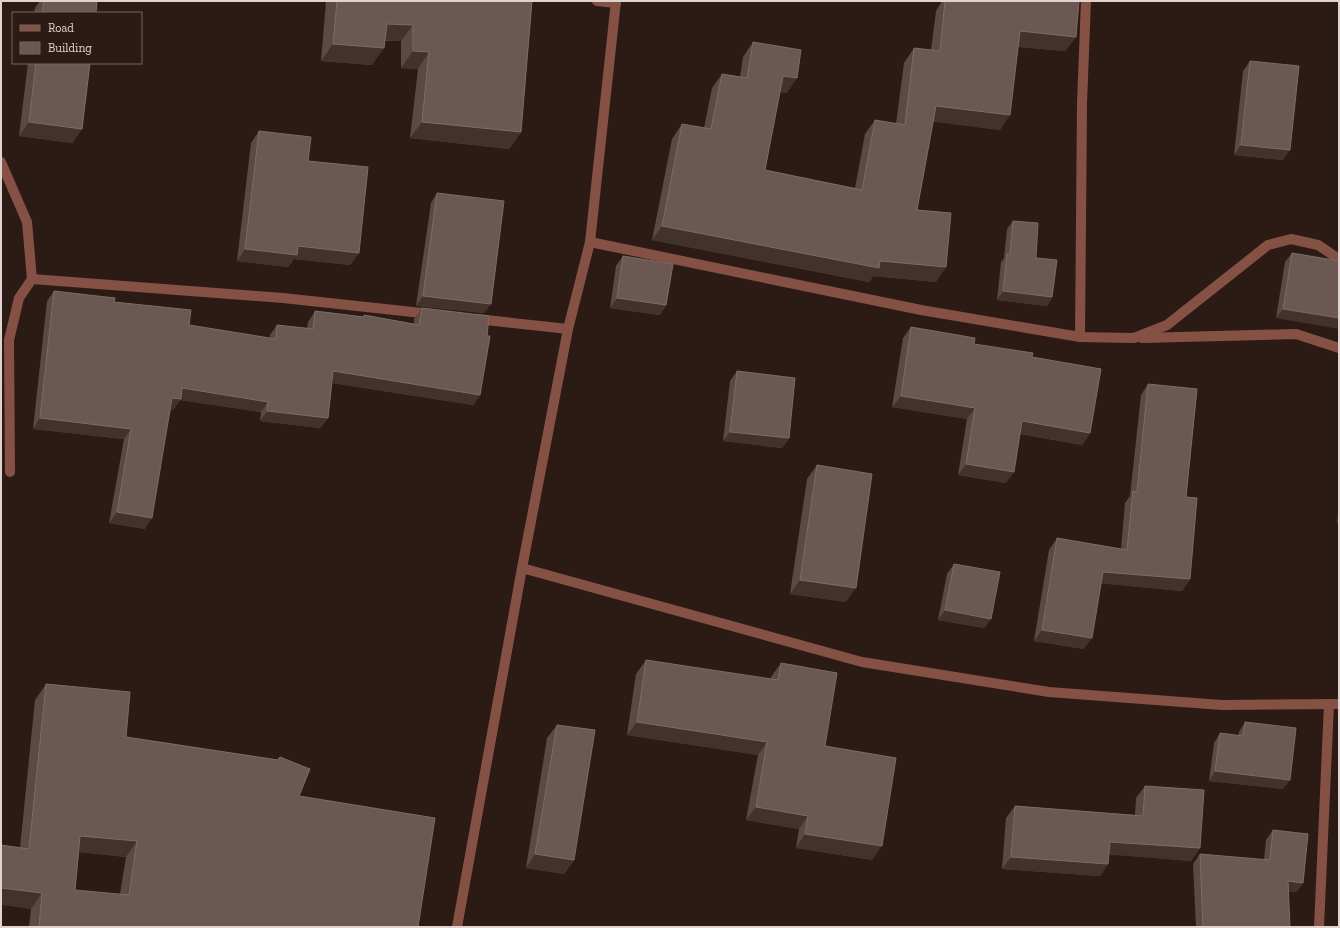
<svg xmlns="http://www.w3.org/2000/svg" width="1340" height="928" viewBox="0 0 1340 928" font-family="'Zilla Slab',serif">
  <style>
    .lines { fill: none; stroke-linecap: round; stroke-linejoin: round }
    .street { stroke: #855144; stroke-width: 10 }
    .wall { fill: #5d4944; fill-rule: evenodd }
    .shaded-wall { fill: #43312b }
    .building { fill: #6b5852; stroke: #7d6b66; fill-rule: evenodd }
  </style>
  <rect width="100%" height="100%" fill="#2c1b15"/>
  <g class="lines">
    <g class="street">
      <path d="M 597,1 L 616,3"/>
      <path d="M 1,162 L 27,222 L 32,279 L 19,298 L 9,340 L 10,472"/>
      <path d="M 590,242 L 921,310 L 1080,337 L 1134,338 L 1167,325 L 1268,245 L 1291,239 L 1318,245 L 1339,259"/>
      <path d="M 32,279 L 283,298 L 431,314"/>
      <path d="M 477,319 L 568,329"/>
      <path d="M 1080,337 L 1082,103 L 1086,1"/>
      <path d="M 1142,338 L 1296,334 L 1339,348"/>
      <path d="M 522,568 L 862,662 L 1049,692 L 1222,705 L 1339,704"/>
      <path d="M 457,927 L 522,568 L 568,329 L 590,242 L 616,1"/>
      <path d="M 1319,927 L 1329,704"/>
    </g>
  </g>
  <g class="wall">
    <path d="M 40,1 L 97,1 L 96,13 L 34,13 L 35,8 Z"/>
    <path d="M 326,1 L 532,1 L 521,132 L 509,149 L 410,138 L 418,69 L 401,68 L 401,41 L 385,41 L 372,65 L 321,61 Z"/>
    <path d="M 942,1 L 945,1 L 1076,37 L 1065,51 L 1018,47 L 1000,130 L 933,121 L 917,210 L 936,282 L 873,276 L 869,282 L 652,240 L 672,139 L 682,124 L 704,128 L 712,88 L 722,74 L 740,77 L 743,57 L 753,42 L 787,93 L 780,92 L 765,170 L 855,188 L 865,134 L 875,120 L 896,124 L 904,63 L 914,48 L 931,50 L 936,11 Z"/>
    <path d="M 1250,61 L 1283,160 L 1234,155 L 1243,71 Z"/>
    <path d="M 28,63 L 90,63 L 82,129 L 72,143 L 19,136 Z"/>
    <path d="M 259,131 L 308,161 L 359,253 L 350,265 L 294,259 L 288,267 L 237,261 L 251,143 Z"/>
    <path d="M 437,193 L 491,304 L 484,313 L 416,306 L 431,203 Z"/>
    <path d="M 1013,221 L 1036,258 L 1052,297 L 1047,306 L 997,300 L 1001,262 L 1004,258 L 1007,229 Z"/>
    <path d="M 1292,253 L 1339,261 L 1276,318 L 1285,262 Z"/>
    <path d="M 623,256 L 666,305 L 660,315 L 610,308 L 616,266 Z"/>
    <path d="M 54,291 L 114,302 L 189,325 L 270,338 L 270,335 L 277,325 L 307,328 L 308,322 L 315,311 L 363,317 L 364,315 L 414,324 L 414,319 L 422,308 L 487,336 L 480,395 L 473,405 L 332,383 L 328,418 L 320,428 L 260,421 L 261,412 L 180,400 L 173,410 L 171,409 L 145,529 L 109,523 L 124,439 L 33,429 L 47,301 Z"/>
    <path d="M 911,327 L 974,344 L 1032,357 L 1090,433 L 1082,445 L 1020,434 L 1006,483 L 958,475 L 967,419 L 892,407 L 903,338 Z"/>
    <path d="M 737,371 L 789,438 L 782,448 L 723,441 L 730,381 Z"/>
    <path d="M 1148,384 L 1186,497 L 1190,579 L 1182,591 L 1101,583 L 1084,649 L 1034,641 L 1049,550 L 1057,538 L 1121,549 L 1125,503 L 1130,496 L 1141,395 Z"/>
    <path d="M 817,465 L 846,602 L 790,594 L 807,479 Z"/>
    <path d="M 1339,503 L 1339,523 L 1337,523 Z"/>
    <path d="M 954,564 L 991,619 L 984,628 L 938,620 L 947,574 Z"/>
    <path d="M 646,660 L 771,679 L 771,677 L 781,663 L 825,746 L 872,860 L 796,848 L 799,829 L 746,820 L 758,755 L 627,735 L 636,674 Z"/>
    <path d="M 46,684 L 126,737 L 277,760 L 280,757 L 299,796 L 418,927 L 29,927 L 31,909 L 20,848 L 35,700 ZM 79,852 L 126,857 L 120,894 L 75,890 Z"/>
    <path d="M 1245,722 L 1283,789 L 1209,781 L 1214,743 L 1220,733 L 1238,736 L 1239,732 Z"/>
    <path d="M 557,725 L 574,860 L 564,874 L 526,868 L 547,738 Z"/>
    <path d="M 1145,786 L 1200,848 L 1191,861 L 1109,854 L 1108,864 L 1100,876 L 1002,869 L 1006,818 L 1015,806 L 1135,815 L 1136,798 Z"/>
    <path d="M 1273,830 L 1303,883 L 1296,892 L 1288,891 L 1290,927 L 1196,927 L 1193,864 L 1200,854 L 1264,860 L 1266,840 Z"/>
  </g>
  <g class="shaded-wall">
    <path d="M 387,24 L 413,25 L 401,41 L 375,40 Z"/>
    <path d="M 1020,31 L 1076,37 L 1065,51 L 1010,46 Z"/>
    <path d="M 333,44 L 384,48 L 372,65 L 321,61 Z"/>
    <path d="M 413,51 L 429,52 L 418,69 L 401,68 Z"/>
    <path d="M 783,76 L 797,78 L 787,93 L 772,91 Z"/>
    <path d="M 936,106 L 1010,115 L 1000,130 L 926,121 Z"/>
    <path d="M 29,122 L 82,129 L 72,143 L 19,136 Z"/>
    <path d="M 422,122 L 521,132 L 509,149 L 410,138 Z"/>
    <path d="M 1241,145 L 1290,150 L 1283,160 L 1234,155 Z"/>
    <path d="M 662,226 L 880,261 L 946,267 L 936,282 L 873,276 L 869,282 L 652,240 Z"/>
    <path d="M 298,246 L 359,253 L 350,265 L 294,259 L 288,267 L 237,261 L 245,249 Z"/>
    <path d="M 1003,291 L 1052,297 L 1047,306 L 997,300 Z"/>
    <path d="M 423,296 L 491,304 L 484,313 L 416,306 Z"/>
    <path d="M 617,298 L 666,305 L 660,315 L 610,308 Z"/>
    <path d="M 1283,309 L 1339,318 L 1339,329 L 1276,318 Z"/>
    <path d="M 333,371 L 480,395 L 473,405 L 326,382 Z"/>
    <path d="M 182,388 L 268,402 L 261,412 L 180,400 L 173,410 L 165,409 L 172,398 Z"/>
    <path d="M 901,396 L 975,408 L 967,419 L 892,407 Z"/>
    <path d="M 267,411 L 328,418 L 320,428 L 260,421 Z"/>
    <path d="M 40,418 L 131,429 L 124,439 L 33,429 Z"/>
    <path d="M 1022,421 L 1090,433 L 1082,445 L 1014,433 Z"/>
    <path d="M 730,432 L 789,438 L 782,448 L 723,441 Z"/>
    <path d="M 966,464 L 1014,472 L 1006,483 L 958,475 Z"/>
    <path d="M 117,512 L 152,518 L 145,529 L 109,523 Z"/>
    <path d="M 1103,572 L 1190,579 L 1182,591 L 1095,583 Z"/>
    <path d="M 800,580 L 856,588 L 846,602 L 790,594 Z"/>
    <path d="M 945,610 L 991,619 L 984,628 L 938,620 Z"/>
    <path d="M 1042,630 L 1092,638 L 1084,649 L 1034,641 Z"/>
    <path d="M 637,722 L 767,742 L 758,755 L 627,735 Z"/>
    <path d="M 1215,771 L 1290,780 L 1283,789 L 1209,781 Z"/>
    <path d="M 756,807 L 808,816 L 799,829 L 746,820 Z"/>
    <path d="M 805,834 L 882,846 L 872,860 L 796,848 Z"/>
    <path d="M 80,836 L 137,841 L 126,857 L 69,851 Z"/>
    <path d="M 1110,842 L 1200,848 L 1191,861 L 1101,854 Z"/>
    <path d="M 535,854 L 574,860 L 564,874 L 526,868 Z"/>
    <path d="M 1011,857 L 1108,864 L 1100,876 L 1002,869 Z"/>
    <path d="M 1288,881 L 1303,883 L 1296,892 L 1281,891 Z"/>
    <path d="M 1,888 L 42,893 L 31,909 L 1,905 Z"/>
  </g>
  <g class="building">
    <path d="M 44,1 L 97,1 L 96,13 L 42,13 Z"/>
    <path d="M 337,1 L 532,1 L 521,132 L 422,122 L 429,52 L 413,51 L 413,25 L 387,24 L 384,48 L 333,44 Z"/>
    <path d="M 945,1 L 1079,1 L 1076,37 L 1020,31 L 1010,115 L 936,106 L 917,210 L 951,213 L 946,267 L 880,261 L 879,268 L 662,226 L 682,124 L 711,129 L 722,74 L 747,78 L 753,42 L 801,50 L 797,78 L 783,76 L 765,170 L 862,190 L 875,120 L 905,125 L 914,48 L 940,51 Z"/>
    <path d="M 1250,61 L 1299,66 L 1290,150 L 1241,145 Z"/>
    <path d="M 36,63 L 90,63 L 82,129 L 29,122 Z"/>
    <path d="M 259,131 L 311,137 L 308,161 L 368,167 L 359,253 L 298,246 L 297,255 L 245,249 Z"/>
    <path d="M 437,193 L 504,201 L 491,304 L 423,296 Z"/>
    <path d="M 1013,221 L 1038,223 L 1036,258 L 1057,260 L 1052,297 L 1003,291 L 1007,254 L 1010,254 Z"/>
    <path d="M 1292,253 L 1339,261 L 1339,318 L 1283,309 Z"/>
    <path d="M 623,256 L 673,264 L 666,305 L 617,298 Z"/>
    <path d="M 54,291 L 115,298 L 114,302 L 191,310 L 189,325 L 276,339 L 277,325 L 313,329 L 315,311 L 364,317 L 364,315 L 419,325 L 422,308 L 489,316 L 487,336 L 490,336 L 480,395 L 333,371 L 328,418 L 267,411 L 268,402 L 182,388 L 181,399 L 172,398 L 152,518 L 117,512 L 131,429 L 40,418 Z"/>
    <path d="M 911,327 L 975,338 L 974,344 L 1033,353 L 1032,357 L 1101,369 L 1090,433 L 1022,421 L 1014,472 L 966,464 L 975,408 L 901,396 Z"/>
    <path d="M 737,371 L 795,378 L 789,438 L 730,432 Z"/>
    <path d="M 1148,384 L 1197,389 L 1186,497 L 1197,498 L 1190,579 L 1103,572 L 1092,638 L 1042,630 L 1057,538 L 1127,550 L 1133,491 L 1137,492 Z"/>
    <path d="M 817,465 L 872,474 L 856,588 L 800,580 Z"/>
    <path d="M 954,564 L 1000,572 L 991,619 L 945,610 Z"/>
    <path d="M 646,660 L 778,680 L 781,663 L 837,673 L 825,746 L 896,758 L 882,846 L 805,834 L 808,816 L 756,807 L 767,742 L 637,722 Z"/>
    <path d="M 46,684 L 130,692 L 126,737 L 278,760 L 280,757 L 310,769 L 299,796 L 435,818 L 418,927 L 39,927 L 42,893 L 1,888 L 1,845 L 29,849 ZM 80,836 L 137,841 L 129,895 L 75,890 Z"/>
    <path d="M 1245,722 L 1296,728 L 1290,780 L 1215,771 L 1220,733 L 1243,736 Z"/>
    <path d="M 557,725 L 595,730 L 574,860 L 535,854 Z"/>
    <path d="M 1145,786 L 1204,790 L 1200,848 L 1110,842 L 1108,864 L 1011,857 L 1015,806 L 1143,816 Z"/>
    <path d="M 1273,830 L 1308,834 L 1303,883 L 1288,881 L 1290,927 L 1203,927 L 1200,854 L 1270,860 Z"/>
  </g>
  <rect width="1340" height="928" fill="none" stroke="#e0d3cf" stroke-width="4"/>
  <rect x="12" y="12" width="130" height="52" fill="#2c1b15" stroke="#74655f"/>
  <rect x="20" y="25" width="20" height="6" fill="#855144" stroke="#74655f"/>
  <text x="48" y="32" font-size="12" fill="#e0d3cf">Road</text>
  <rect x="20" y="42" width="20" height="12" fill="#6b5852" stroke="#74655f"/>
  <text x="48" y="52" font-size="12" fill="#e0d3cf">Building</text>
</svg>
